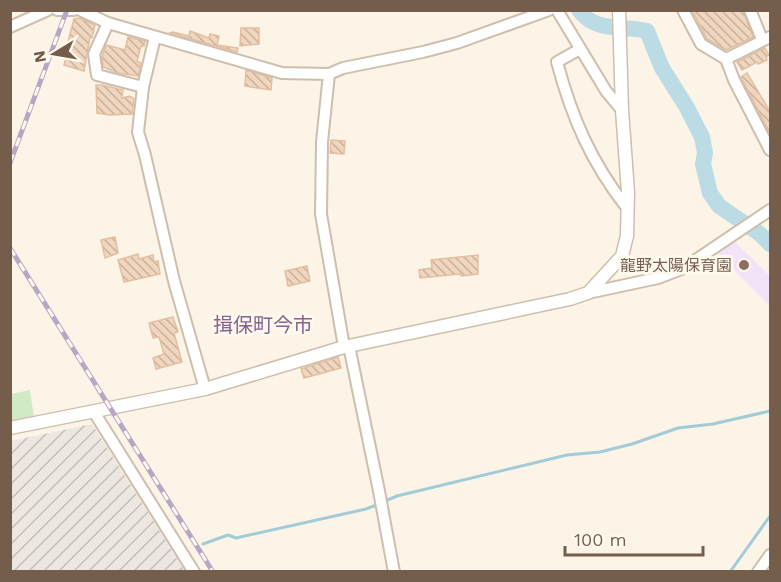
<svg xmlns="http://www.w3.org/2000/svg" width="781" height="582" viewBox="0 0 781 582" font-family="'Work Sans','Noto Sans JP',sans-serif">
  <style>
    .industrial { fill: url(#industrial-furrows) }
    .education { fill: #f2e3f8 }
    .pitch { fill: #d1e9c5 }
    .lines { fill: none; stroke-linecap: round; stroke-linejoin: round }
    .stream { stroke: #a2cbd7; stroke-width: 3 }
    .river { stroke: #bcdce5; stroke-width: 16 }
    .building { fill: url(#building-back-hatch); stroke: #e3bea0; stroke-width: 1.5 }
    .minor-casing { stroke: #cebead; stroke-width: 14 }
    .tertiary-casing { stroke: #cebead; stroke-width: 15 }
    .minor { stroke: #fff; stroke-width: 10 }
    .tertiary { stroke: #fff; stroke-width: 12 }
    .rail-casing { stroke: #b9a5c6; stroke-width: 5 }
    .rail { stroke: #fff9ed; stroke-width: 3; stroke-dasharray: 9; stroke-linecap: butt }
    .education-dot { fill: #8d6e63; stroke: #fff9ed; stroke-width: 2 }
    .labels { text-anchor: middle; stroke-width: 6; stroke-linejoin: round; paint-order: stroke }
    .education-label { font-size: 16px; fill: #785e54; stroke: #fff9ed; text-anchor: end }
    .quarter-label { font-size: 20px; fill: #856491; stroke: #fff9ed }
  </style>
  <defs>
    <pattern id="industrial-furrows" width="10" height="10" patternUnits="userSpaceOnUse" patternTransform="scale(1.5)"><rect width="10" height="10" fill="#ece7e0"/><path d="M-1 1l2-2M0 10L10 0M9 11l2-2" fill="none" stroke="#c4beb8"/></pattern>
    <pattern id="building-back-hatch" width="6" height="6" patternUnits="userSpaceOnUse" patternTransform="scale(1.5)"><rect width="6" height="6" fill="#f1d6bf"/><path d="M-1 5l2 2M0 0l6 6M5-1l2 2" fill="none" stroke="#c8b19d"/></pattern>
  </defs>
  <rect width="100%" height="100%" fill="#fcf5e7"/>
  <path class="industrial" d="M 92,424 L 185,571 L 11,571 L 11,441 Z"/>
  <path class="education" d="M 735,242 L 770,276 L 770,306 L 718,254 Z"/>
  <path class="pitch" d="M 30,390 L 34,418 L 11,422 L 11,394 Z"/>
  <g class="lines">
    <g class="stream">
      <path d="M 385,501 L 397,496 L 567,455 L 600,452 L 632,444 L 678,428 L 713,424 L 770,411"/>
      <path d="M 203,544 L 228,535 L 236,538 L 366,509 L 379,504"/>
      <path d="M 730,572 L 770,516"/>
    </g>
    <path class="river" d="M 579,10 C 595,33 623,25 647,31 L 662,68 L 686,106 L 702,137 L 705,153 L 703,164 L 710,193 L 719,206 L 760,234 L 770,244"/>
  </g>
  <g class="building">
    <path d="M 692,10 L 743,10 L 753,37 L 726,50 L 707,39 Z"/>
    <path d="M 80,18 L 95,25 L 92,38 L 90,37 L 84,71 L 64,65 L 68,50 L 66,49 L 74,19 Z"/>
    <path d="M 241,28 L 259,28 L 259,44 L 240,46 Z"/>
    <path d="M 190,31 L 209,38 L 210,34 L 219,36 L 217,45 L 238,48 L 237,52 L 170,33 L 173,32 L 189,36 Z"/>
    <path d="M 128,37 L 145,41 L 144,46 L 141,46 L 137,61 L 141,63 L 138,76 L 118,73 L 103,67 L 102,57 L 106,45 L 125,50 Z"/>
    <path d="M 765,48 L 769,55 L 766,57 L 767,60 L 758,64 L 757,62 L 742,70 L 737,62 Z"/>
    <path d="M 246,70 L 272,78 L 271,90 L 245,86 Z"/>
    <path d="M 747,73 L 771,113 L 770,134 L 741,77 Z"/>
    <path d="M 96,85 L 102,85 L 123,90 L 122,98 L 130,96 L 134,99 L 132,114 L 110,115 L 97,113 Z"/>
    <path d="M 331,140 L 345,141 L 344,154 L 330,153 Z"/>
    <path d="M 115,237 L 118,253 L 105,258 L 101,240 Z"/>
    <path d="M 138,254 L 139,259 L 153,255 L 154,262 L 158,261 L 160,274 L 124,282 L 118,260 Z"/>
    <path d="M 478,255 L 478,274 L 461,276 L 460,274 L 420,278 L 419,270 L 432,268 L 431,260 Z"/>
    <path d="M 307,266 L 310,281 L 288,286 L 285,271 Z"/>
    <path d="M 173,317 L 178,332 L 174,333 L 182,362 L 156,369 L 153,358 L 164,354 L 159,337 L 153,338 L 149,323 Z"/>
    <path d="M 338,357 L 341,368 L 304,378 L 301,369 Z"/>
  </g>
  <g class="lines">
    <g class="minor-casing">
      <g id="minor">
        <path d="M 57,10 L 74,10"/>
        <path d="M 80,10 L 108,23 L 282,73 L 329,74 L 343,68 L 423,52 L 457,43 L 549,10"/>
        <path d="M 557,10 L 606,91 L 622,110"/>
        <path d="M 683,10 L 701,44 L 726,59 L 734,80 L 770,150"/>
        <path d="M 750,10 L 762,39"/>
        <path d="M 108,23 L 94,54 L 97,75 L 143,87"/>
        <path d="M 10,27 L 48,10"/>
        <path d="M 155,37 L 143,87 L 138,132 L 145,155 L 174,281 L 205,389"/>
        <path d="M 580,49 L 557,62 C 572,118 591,162 627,208"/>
        <path d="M 726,59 L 770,37"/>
        <path d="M 329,74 L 322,142 L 321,214 L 344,347"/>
        <path d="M 588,293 L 658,278 L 684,268 L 770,210"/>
        <path d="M 349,346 L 379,491 L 394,572"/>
        <path d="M 94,412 L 194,572"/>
        <path d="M 758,572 L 770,555"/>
      </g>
    </g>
    <g class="tertiary-casing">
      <path id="tertiary" d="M 10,428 L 205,389 L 344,347 L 570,299 L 588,293 L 622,256 L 627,236 L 628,192 L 622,110 L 619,10"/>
    </g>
    <use href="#minor" class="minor"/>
    <use href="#tertiary" class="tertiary"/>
    <g class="rail-casing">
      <g id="rail">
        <path d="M 10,163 L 67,10"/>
        <path d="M 10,248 L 213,572"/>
      </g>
    </g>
    <use href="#rail" class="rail"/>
  </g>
  <circle class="education-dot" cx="744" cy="265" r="6"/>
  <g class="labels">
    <g class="education-label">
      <text x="732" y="271">龍野太陽保育園</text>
    </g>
    <g class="quarter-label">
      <text x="263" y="332">揖保町今市</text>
    </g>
  </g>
  <rect width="781" height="582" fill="none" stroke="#755d4c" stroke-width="24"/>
  <g transform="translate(54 54) rotate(259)" stroke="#fff9ed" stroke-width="4.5" paint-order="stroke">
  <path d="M0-4.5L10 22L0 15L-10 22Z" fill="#755d4c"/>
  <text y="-9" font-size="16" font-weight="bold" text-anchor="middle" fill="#755d4c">N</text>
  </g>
  <path d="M565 546v9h138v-9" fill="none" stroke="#755d4c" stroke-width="3"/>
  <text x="574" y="546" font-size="18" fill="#755d4c" stroke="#fff9ed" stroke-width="4.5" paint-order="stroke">100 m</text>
</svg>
